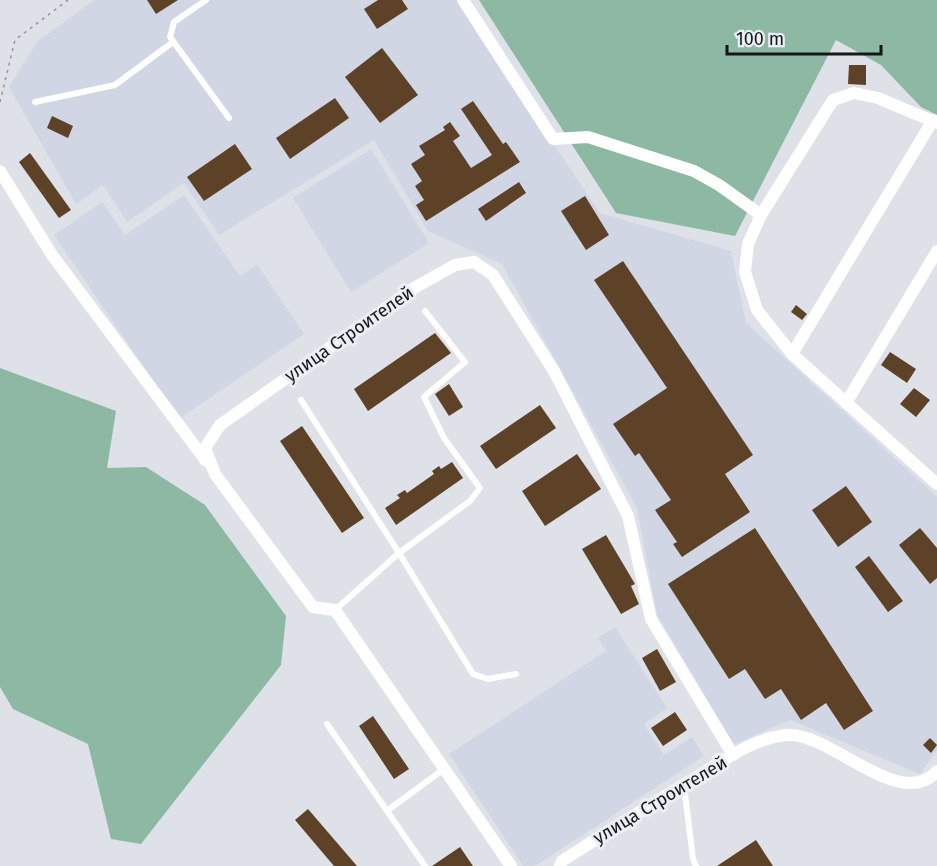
<svg xmlns="http://www.w3.org/2000/svg" width="937" height="866" viewBox="0 0 937 866" font-family="'Fira Sans',sans-serif">
  <style>
    .built { fill: #d1d6e4 }
    .forest { fill: #8db8a3 }
    .building { fill: #5d4228 }
    .lines { fill: none; stroke-linecap: round; stroke-linejoin: round }
    .path { stroke: #94969b; stroke-width: 1.5; stroke-dasharray: 3 4.5; stroke-linecap: butt }
    .lane { stroke: #fff; stroke-width: 6 }
    .street { stroke: #fff; stroke-width: 12 }
    .labels { text-anchor: middle; stroke-width: 6; stroke-linejoin: round; paint-order: stroke }
    .street-label { font-size: 18px; fill: #16171a; stroke: #ebeef5 }
  </style>
  <rect width="100%" height="100%" fill="#dee1e7"/>
  <g class="built">
    <path d="M 94,0 L 457,0 L 600,213 L 731,251 L 746,323 L 937,497 L 937,750 L 920,774 L 790,720 L 734,744 L 657,615 L 637,508 L 502,264 L 428,231 L 374,140 L 219,235 L 184,183 L 127,222 L 103,185 L 76,204 L 9,87 L 37,42 Z"/>
    <path d="M 371,149 L 429,243 L 351,292 L 293,198 Z"/>
    <path d="M 184,195 L 240,276 L 257,264 L 304,334 L 179,419 L 54,235 L 102,202 L 125,235 Z"/>
    <path d="M 615,627 L 667,708 L 644,724 L 664,755 L 692,737 L 704,756 L 535,866 L 523,866 L 449,754 L 606,651 L 598,638 Z"/>
  </g>
  <g class="forest">
    <path d="M 479,0 L 937,0 L 937,115 L 921,107 L 881,65 L 836,40 L 735,236 L 616,213 Z"/>
    <path d="M 0,368 L 116,411 L 107,468 L 146,467 L 205,505 L 286,616 L 281,665 L 141,844 L 111,839 L 88,744 L 13,709 L 0,687 Z"/>
  </g>
  <g class="building">
    <path d="M 147,0 L 178,0 L 156,14 Z"/>
    <path d="M 378,0 L 402,0 L 408,9 L 377,29 L 364,9 Z"/>
    <path d="M 382,48 L 418,95 L 380,123 L 345,77 Z"/>
    <path d="M 849,65 L 866,65 L 866,85 L 848,84 Z"/>
    <path d="M 335,98 L 349,118 L 290,159 L 276,138 Z"/>
    <path d="M 473,101 L 503,144 L 506,142 L 520,162 L 426,221 L 416,205 L 424,200 L 415,186 L 422,181 L 411,164 L 425,155 L 419,146 L 445,130 L 443,127 L 450,122 L 460,136 L 453,141 L 471,168 L 492,155 L 461,109 Z"/>
    <path d="M 52,116 L 73,126 L 68,138 L 47,128 Z"/>
    <path d="M 235,144 L 252,169 L 204,201 L 187,177 Z"/>
    <path d="M 30,153 L 71,210 L 59,218 L 19,162 Z"/>
    <path d="M 519,182 L 526,193 L 486,221 L 478,209 Z"/>
    <path d="M 585,196 L 609,235 L 586,250 L 561,211 Z"/>
    <path d="M 623,261 L 753,455 L 725,474 L 750,512 L 682,557 L 673,544 L 677,542 L 655,510 L 671,500 L 639,453 L 635,456 L 613,424 L 667,388 L 594,280 Z"/>
    <path d="M 796,305 L 807,314 L 802,320 L 791,312 Z"/>
    <path d="M 435,333 L 451,353 L 368,411 L 354,389 Z"/>
    <path d="M 890,352 L 916,369 L 907,383 L 881,365 Z"/>
    <path d="M 449,384 L 463,407 L 449,416 L 435,394 Z"/>
    <path d="M 914,388 L 930,400 L 916,417 L 900,404 Z"/>
    <path d="M 540,405 L 556,428 L 496,469 L 480,446 Z"/>
    <path d="M 302,426 L 364,518 L 342,533 L 280,441 Z"/>
    <path d="M 577,454 L 601,489 L 545,526 L 522,491 Z"/>
    <path d="M 452,462 L 463,478 L 396,525 L 385,508 L 400,498 L 397,495 L 405,490 L 407,493 L 434,474 L 432,471 L 439,466 L 441,469 Z"/>
    <path d="M 846,486 L 872,522 L 838,547 L 812,510 Z"/>
    <path d="M 755,528 L 873,711 L 844,730 L 826,703 L 801,720 L 781,689 L 765,699 L 745,669 L 729,679 L 668,584 Z"/>
    <path d="M 920,528 L 937,548 L 937,578 L 930,584 L 899,545 Z"/>
    <path d="M 606,535 L 635,584 L 631,586 L 639,604 L 621,614 L 582,549 Z"/>
    <path d="M 869,556 L 903,601 L 888,612 L 855,567 Z"/>
    <path d="M 657,649 L 676,682 L 660,691 L 642,658 Z"/>
    <path d="M 675,712 L 687,730 L 663,746 L 651,728 Z"/>
    <path d="M 373,716 L 409,769 L 394,779 L 359,726 Z"/>
    <path d="M 930,738 L 937,745 L 931,753 L 923,745 Z"/>
    <path d="M 308,809 L 357,866 L 334,866 L 295,820 Z"/>
    <path d="M 756,840 L 773,866 L 717,866 Z"/>
    <path d="M 460,847 L 473,866 L 432,866 Z"/>
  </g>
  <g class="lines">
    <path class="path" d="M 0,102 L 15,40 L 68,0"/>
    <g class="lane">
      <path d="M 206,0 L 174,22 L 170,37 L 229,118"/>
      <path d="M 35,102 L 115,85 L 173,42"/>
      <path d="M 301,400 L 399,553 L 473,674 L 488,679 L 516,674"/>
      <path d="M 335,610 L 399,553 L 470,501 L 480,488 L 444,438 L 424,397 L 465,362 L 425,311"/>
      <path d="M 327,724 L 425,866"/>
      <path d="M 684,786 L 693,859 L 696,866"/>
      <path d="M 388,810 L 444,769"/>
    </g>
    <g class="street">
      <path d="M 463,0 L 553,139 L 588,137 L 694,171 L 719,185 L 761,215"/>
      <path d="M 937,123 L 878,98 L 854,93 L 833,100 L 761,215 L 748,244 L 745,272 L 757,310 L 792,354 L 937,484"/>
      <path d="M 0,171 L 52,255 L 206,461"/>
      <path d="M 792,354 L 933,120"/>
      <path d="M 846,403 L 937,251"/>
      <path d="M 511,866 L 335,610 L 313,607 L 215,474 L 205,448 L 220,425 L 414,288 L 455,265 L 474,262 L 493,275 L 554,371 L 628,516 L 651,619 L 733,755"/>
      <path d="M 560,866 L 562,861 C 604,834 647,807 690,781 C 719,764 753,737 788,735 C 830,732 901,813 937,771"/>
    </g>
  </g>
  <g class="labels">
    <g class="street-label">
      <text transform="translate(349 334) rotate(-35)" y="6">улица Строителей</text>
      <text transform="translate(660 800) rotate(-31)" y="6">улица Строителей</text>
    </g>
  </g>
  <path d="M727 45v9h154v-9" fill="none" stroke="#16171a" stroke-width="3"/>
  <text x="736" y="45" font-size="18" fill="#16171a" stroke="#ebeef5" stroke-width="4.5" paint-order="stroke">100 m</text>
</svg>
